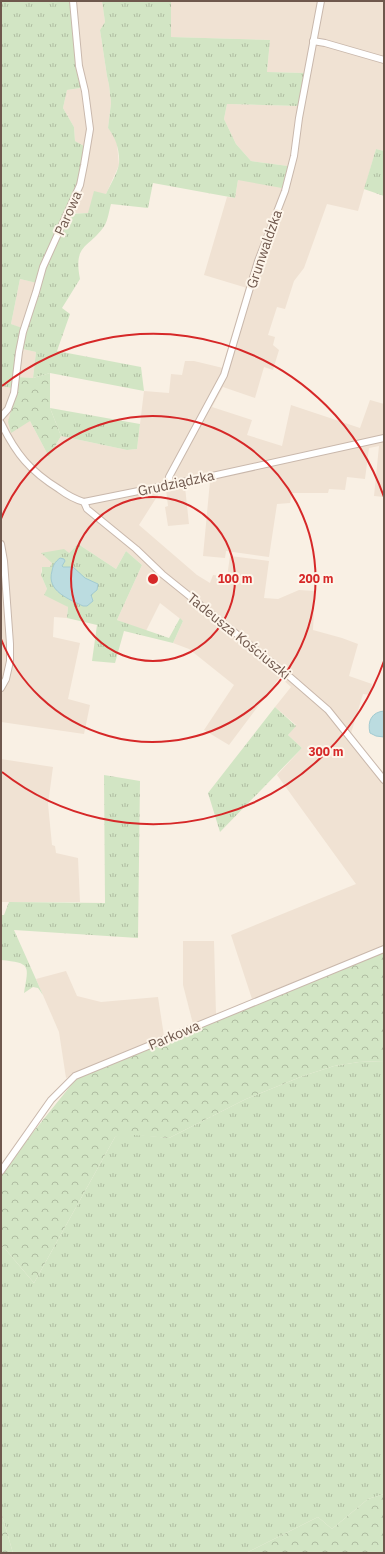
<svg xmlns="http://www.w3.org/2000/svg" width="385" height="1554" viewBox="0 0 385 1554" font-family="'IBM Plex Sans',sans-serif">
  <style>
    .residential { fill: #f0e2d3 }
    .grass { fill: url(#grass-tufts); fill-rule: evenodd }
    .forest { fill: url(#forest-crowns) }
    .water { fill: #bbdce0; stroke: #a2cbd1 }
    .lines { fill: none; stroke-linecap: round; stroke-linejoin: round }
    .minor-casing { stroke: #c9b8ac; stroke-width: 8 }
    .minor { stroke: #fff; stroke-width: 6 }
    .ring { fill: none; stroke: #d62828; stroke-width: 2 }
    .labels { text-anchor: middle; stroke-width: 4; stroke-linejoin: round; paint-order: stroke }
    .street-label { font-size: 14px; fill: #6f584d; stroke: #fdf5ea }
    .centre { fill: #d62828; stroke: #fdf5ea; stroke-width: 2 }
    .ring-label { font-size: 12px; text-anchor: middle; font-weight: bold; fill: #d62828; stroke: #fdf5ea; stroke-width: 4; stroke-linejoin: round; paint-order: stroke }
  </style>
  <defs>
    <pattern id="grass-tufts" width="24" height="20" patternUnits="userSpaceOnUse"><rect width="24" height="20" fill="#d2e5c4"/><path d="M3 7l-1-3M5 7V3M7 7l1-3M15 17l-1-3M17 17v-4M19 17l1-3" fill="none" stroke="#afbca1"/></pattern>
    <pattern id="forest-crowns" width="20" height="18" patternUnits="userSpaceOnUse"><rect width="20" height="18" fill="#d2e5c4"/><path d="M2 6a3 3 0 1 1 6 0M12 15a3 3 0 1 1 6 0" fill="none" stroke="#afbca1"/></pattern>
  </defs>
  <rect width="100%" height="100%" fill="#f9f0e4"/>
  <g class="residential">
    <path d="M 74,1 L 102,1 L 105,22 L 100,30 L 107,76 L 109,85 L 111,103 L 108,128 L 114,135 L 117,144 L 119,165 L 106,194 L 88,213 L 71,213 L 83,184 L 93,130 L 87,87 L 80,54 Z"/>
    <path d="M 171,1 L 384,1 L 384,151 L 376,149 L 358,211 L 327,204 L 304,268 L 294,281 L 285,309 L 277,307 L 268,335 L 275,337 L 273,345 L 279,350 L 273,370 L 264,367 L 255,398 L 223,387 L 212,407 L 252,420 L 247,435 L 282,446 L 291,405 L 360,428 L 370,400 L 384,404 L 384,497 L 374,496 L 379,446 L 369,448 L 365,479 L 347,477 L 345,490 L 329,489 L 328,493 L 292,493 L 290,503 L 277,504 L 269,557 L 226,551 L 225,558 L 203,556 L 210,481 L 185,487 L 189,524 L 168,526 L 165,507 L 168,506 L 166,490 L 160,492 L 139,525 L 197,575 L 210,583 L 213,575 L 227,577 L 230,556 L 269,561 L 264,598 L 278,599 L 299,590 L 315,591 L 313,630 L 342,638 L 358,644 L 349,676 L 372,684 L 370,695 L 363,694 L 349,740 L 368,762 L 384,785 L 384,946 L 252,999 L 231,935 L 356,884 L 277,775 L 302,748 L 288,735 L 296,725 L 275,707 L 291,687 L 280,677 L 229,745 L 204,730 L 234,685 L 189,649 L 173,643 L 183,621 L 160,603 L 146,631 L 117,620 L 142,565 L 126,551 L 116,569 L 78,544 L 69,553 L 52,563 L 50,567 L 42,567 L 41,575 L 47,589 L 68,607 L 67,618 L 54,617 L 53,637 L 80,643 L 68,699 L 90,705 L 84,734 L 1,722 L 1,386 L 11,388 L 18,348 L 36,352 L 33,378 L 18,377 L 30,421 L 49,457 L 61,436 L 127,450 L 137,449 L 144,391 L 169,393 L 171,374 L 182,375 L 185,361 L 194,361 L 223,368 L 247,288 L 204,275 L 227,197 L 235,198 L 238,180 L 288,166 L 251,161 L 236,144 L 224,119 L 227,104 L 298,106 L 305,73 L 267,72 L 270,40 L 170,37 Z"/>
    <path d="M 81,88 L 87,129 L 84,146 L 75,141 L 74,127 L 63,108 L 67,90 Z"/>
    <path d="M 20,279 L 38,283 L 22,329 L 11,324 Z"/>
    <path d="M 1,759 L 53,767 L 48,804 L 52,845 L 55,846 L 56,853 L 78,858 L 80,902 L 1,902 Z"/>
    <path d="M 183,941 L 214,941 L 216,1014 L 193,1024 L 183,985 Z"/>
    <path d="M 66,971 L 77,996 L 101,1002 L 158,997 L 164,1036 L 66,1078 L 59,1032 L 36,979 Z"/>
  </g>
  <g class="grass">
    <path d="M 1,1 L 74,1 L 80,54 L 87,87 L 67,90 L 63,108 L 74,127 L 75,141 L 84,146 L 79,178 L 65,214 L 88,213 L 94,191 L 106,194 C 110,185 117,174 119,164 C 120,151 116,138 108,128 L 111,103 L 109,85 L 107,76 L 100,30 L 105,22 L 102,1 L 171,1 L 171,37 L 270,40 L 267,72 L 305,73 L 298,106 L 227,104 L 224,119 L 236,144 L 251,161 L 288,166 L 282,188 L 238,180 L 235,198 L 153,183 L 148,208 L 111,204 C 109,211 108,219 105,225 C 89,249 73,243 80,279 L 62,308 L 70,314 L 57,351 L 141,367 L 144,391 L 50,373 L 33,378 L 36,352 L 18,348 L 11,388 L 1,386 ZM 20,279 L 37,283 L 22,328 L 11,324 Z"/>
    <path d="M 376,149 L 384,151 L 384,196 L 364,189 Z"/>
    <path d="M 50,408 L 140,424 L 137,449 L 127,450 L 61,436 Z"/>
    <path d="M 78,544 L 116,569 L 126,551 L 142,565 L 117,620 L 169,638 L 180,618 L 183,621 L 173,643 L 124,631 L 115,663 L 92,661 L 97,625 L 67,618 L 68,607 L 44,595 L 47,589 L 41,575 L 42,571 L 42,567 L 50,567 L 52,563 L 41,553 L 64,549 L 69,553 Z"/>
    <path d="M 275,707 L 296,726 L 288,735 L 302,748 L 220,832 L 208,793 Z"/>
    <path d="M 104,775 L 140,781 L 138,938 L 14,930 L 43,995 L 38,988 L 33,987 L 24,993 C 29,965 31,963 1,960 L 1,915 L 4,915 L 9,902 L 105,903 Z"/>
    <path d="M 384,1061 L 384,1494 L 368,1499 L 332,1529 L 318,1517 L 246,1553 L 13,1553 L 1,1512 L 1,1244 L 34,1283 L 115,1137 L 121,1133 L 169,1138 L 246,1099 L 303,1076 L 334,1066 L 359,1062 Z"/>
  </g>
  <g class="forest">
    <path d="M 50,373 L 50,408 L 61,436 L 49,457 L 30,421 L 11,433 L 8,422 L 15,395 L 18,377 L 33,378 Z"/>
    <path d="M 384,951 L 384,1061 L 359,1062 L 334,1066 L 303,1076 L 246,1099 L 169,1138 L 122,1134 L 115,1137 L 34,1283 L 1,1244 L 1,1172 L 76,1079 Z"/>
    <path d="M 384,1494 L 384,1553 L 246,1553 L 318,1517 L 332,1529 L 368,1499 Z"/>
    <path d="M 1,1512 L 13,1553 L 1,1553 Z"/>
  </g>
  <g class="water">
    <path d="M 60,558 L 64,559 L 65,561 L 62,566 L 63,567 L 73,567 L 85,578 L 98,584 L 97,590 L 91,595 L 93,601 L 87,606 L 83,606 C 69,599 46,591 52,571 C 53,565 55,562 60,558 Z"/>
    <path d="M 384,711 L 384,737 L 376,736 L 370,733 C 367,721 372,712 384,711 Z"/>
  </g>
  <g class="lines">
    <g class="minor-casing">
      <g id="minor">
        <path d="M 313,41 L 325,43 L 384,60"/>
        <path d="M 1,417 L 8,409 L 14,393 L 19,352 L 23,332 L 36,292 L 43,267 L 80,185 L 84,165 L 90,129 L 85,91 L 79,66 L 73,1"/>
        <path d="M 1,423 C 16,454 30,471 59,489 C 67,495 74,499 84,502 L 203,478 L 384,438"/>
        <path d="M 169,485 L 169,477 L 224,375 L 258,261 L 285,191 L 294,156 L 299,118 L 321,1"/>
        <path d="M 84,502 L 87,509 L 136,549 L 162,574 L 290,677 L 328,710 L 384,780"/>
        <path d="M 1,544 L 4,561 L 10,644 L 10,661 L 6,679 L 1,688"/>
        <path d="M 1,1171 L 51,1100 L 75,1076 L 384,949"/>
      </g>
    </g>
    <use href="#minor" class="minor"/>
  </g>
  <g class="ring">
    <circle cx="153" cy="579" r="82"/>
    <path d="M1 519A163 163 0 1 1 1 639"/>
    <path d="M384 661A245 245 0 0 1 2 772M2 386A245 245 0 0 1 384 497"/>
  </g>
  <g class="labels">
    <g class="street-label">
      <text transform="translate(68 213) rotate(-66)" y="5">Parowa</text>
      <text transform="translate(264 249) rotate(-71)" y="5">Grunwaldzka</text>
      <text transform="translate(176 483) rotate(-12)" y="5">Grudziądzka</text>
      <text transform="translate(239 636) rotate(39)" y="5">Tadeusza Kościuszki</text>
      <text transform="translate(174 1035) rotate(-23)" y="5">Parkowa</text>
    </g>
  </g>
  <circle cx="153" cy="579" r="6" class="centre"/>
  <g class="ring-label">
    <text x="235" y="583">100 m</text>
    <text x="316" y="583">200 m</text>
    <text x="326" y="756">300 m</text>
  </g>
  <rect width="385" height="1554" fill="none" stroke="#6f584d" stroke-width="4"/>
</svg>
